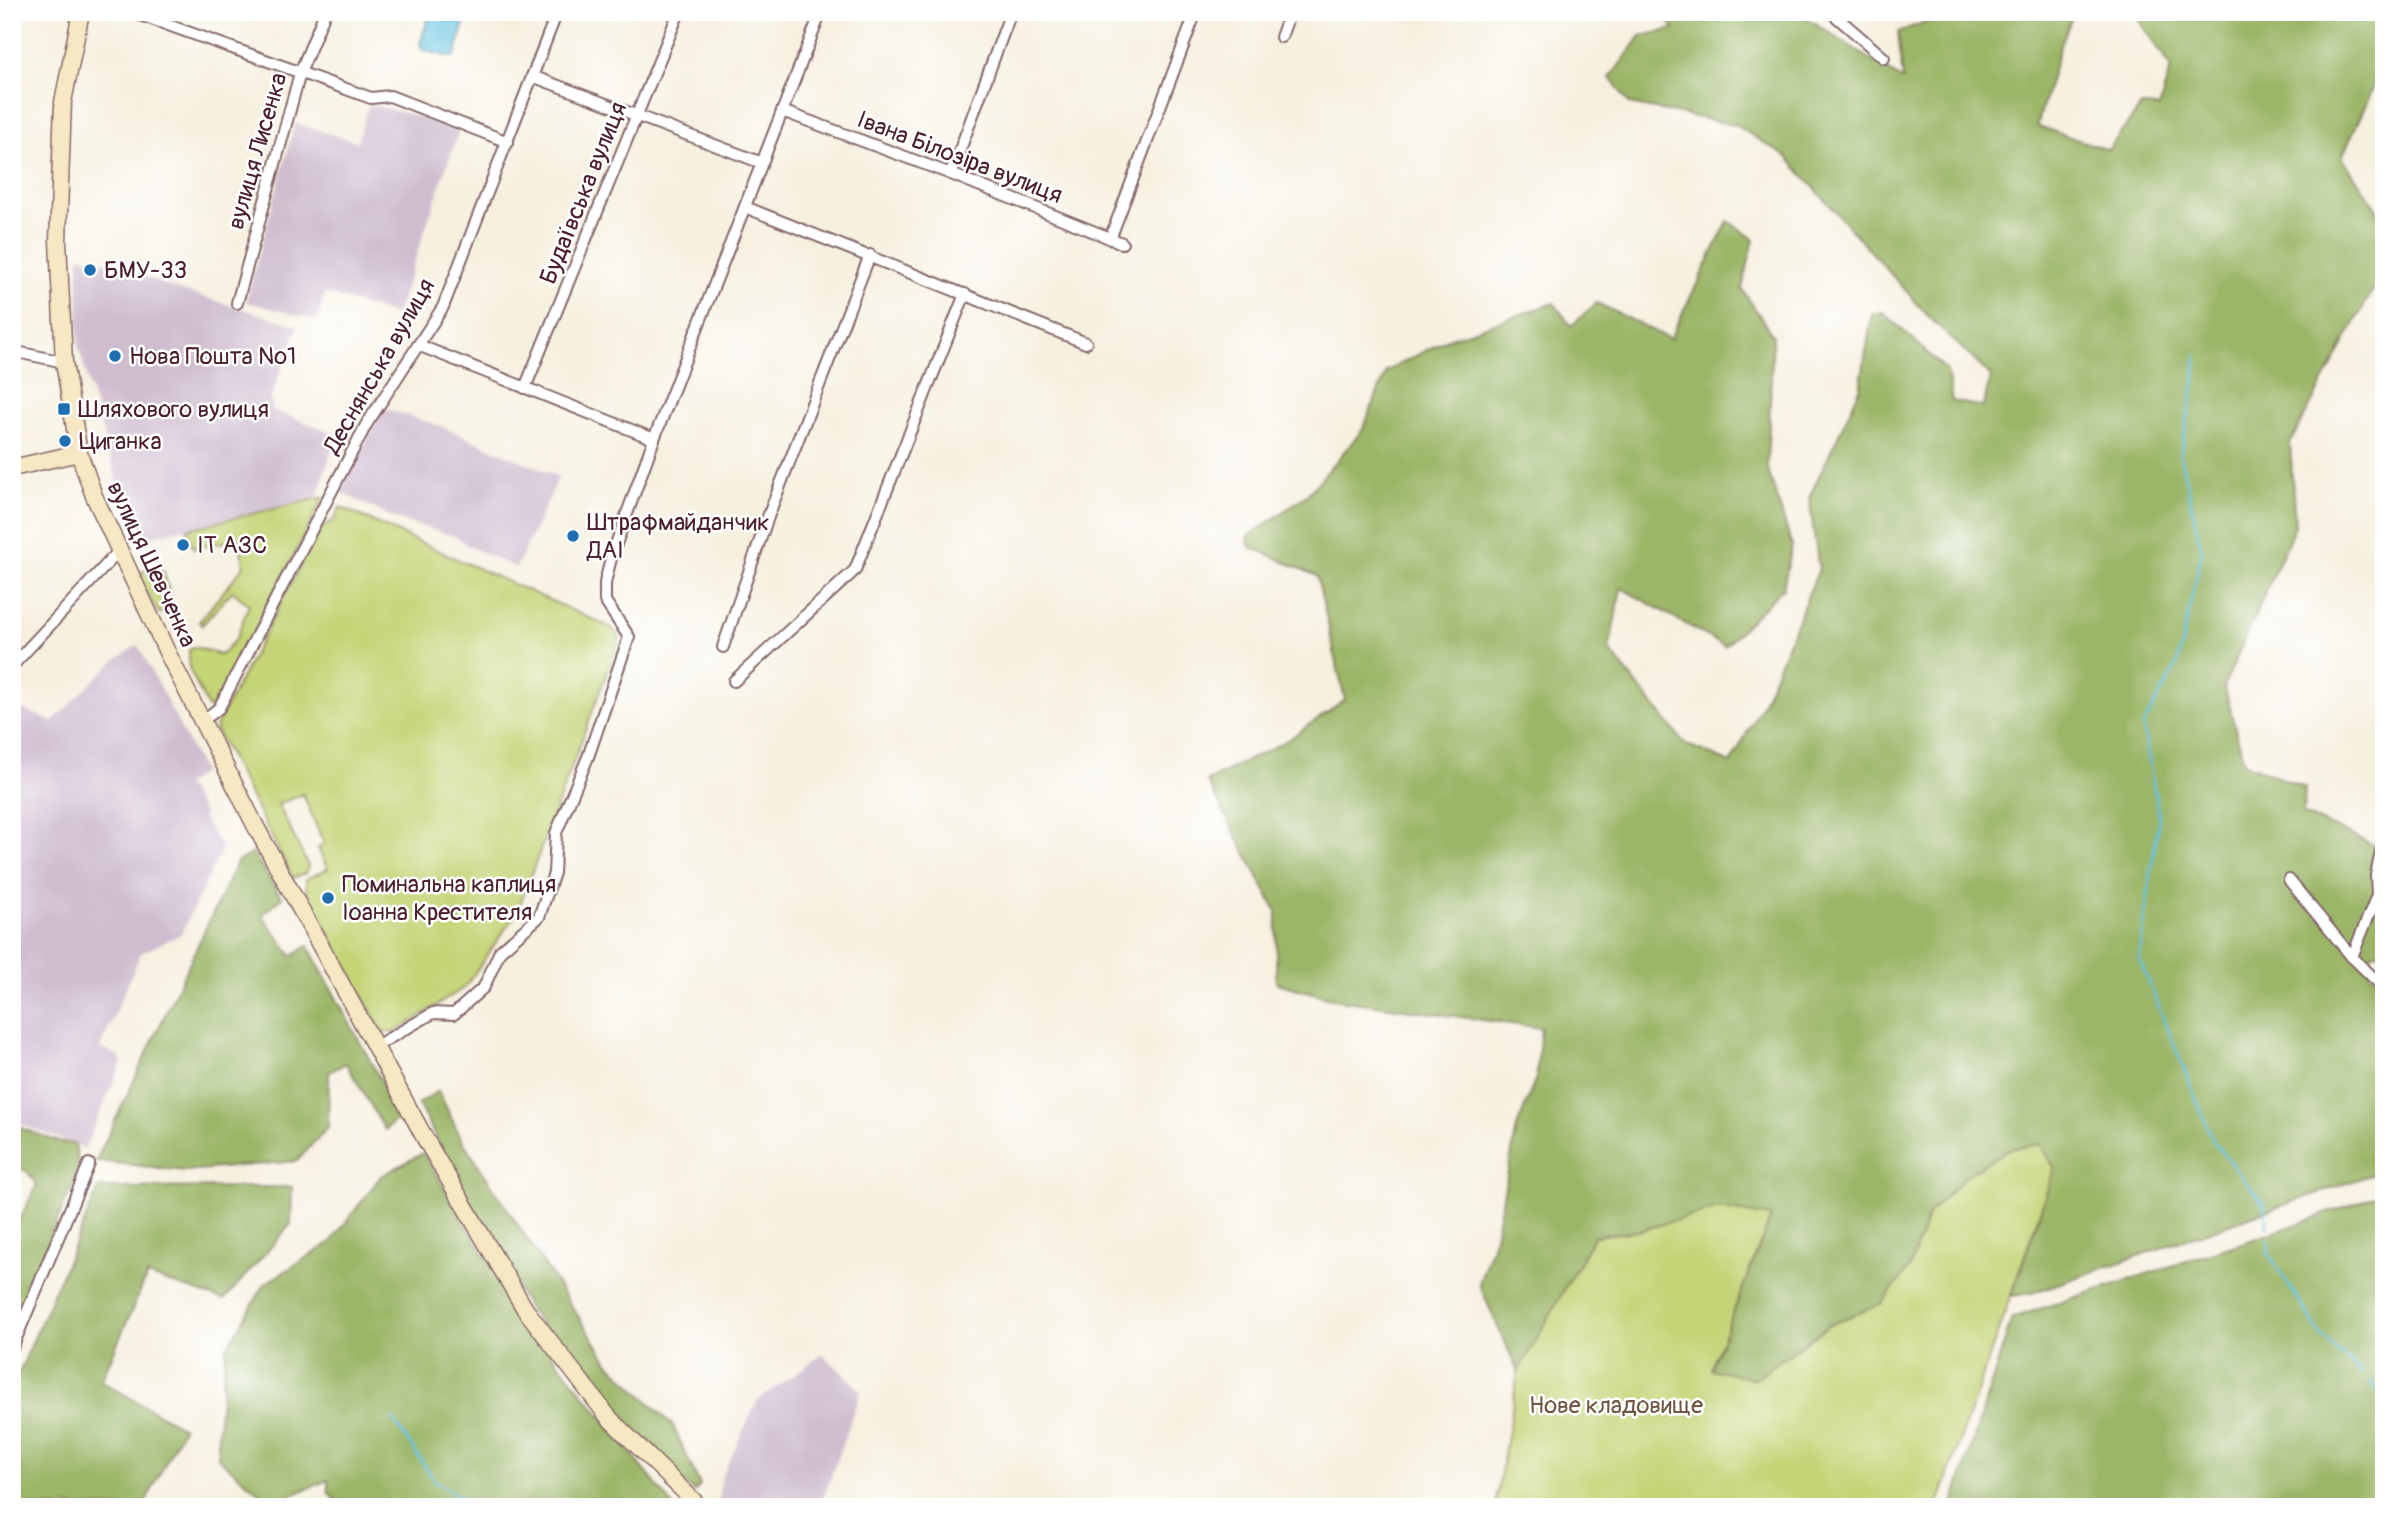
<svg xmlns="http://www.w3.org/2000/svg" width="2396" height="1519" viewBox="0 0 2396 1519" font-family="Pangolin,sans-serif">
  <style>
    .industrial { fill: #cfbdcf }
    .green { fill: #c4d476; stroke: #877a50; stroke-width: 2 }
    .forest { fill: #9bb667; stroke: #726a49; stroke-width: 2 }
    .water { fill: #60c1df; stroke: #557085; stroke-width: 2 }
    .lines { fill: none; stroke-linecap: round; stroke-linejoin: round }
    .stream { stroke: #60c1df; stroke-width: 2.5 }
    .street-casing { stroke: #86686a; stroke-width: 14 }
    .secondary-casing { stroke: #86686a; stroke-width: 19 }
    .street { stroke: #fff; stroke-width: 10 }
    .secondary { stroke: #f7e8c3; stroke-width: 16 }
    .poi-dot { fill: #1f6fb2; stroke: #fff; stroke-width: 2.5 }
    .labels { text-anchor: middle; stroke-width: 5; stroke-linejoin: round; paint-order: stroke }
    .street-label { font-size: 24px; fill: #4a1f2b; stroke: #fff }
    .poi-label { font-size: 24px; fill: #4a1f2b; stroke: #fff; text-anchor: start }
    .park-label { font-size: 24px; fill: #6f5542; stroke: #fff }
  </style>
  <rect width="100%" height="100%" fill="#fff"/>
  <filter id="ink" filterUnits="userSpaceOnUse"><feTurbulence type="fractalNoise" baseFrequency=".0143" numOctaves="2"/><feDisplacementMap in="SourceGraphic" scale="14" xChannelSelector="R" yChannelSelector="G"/><feConvolveMatrix kernelMatrix="1 2 1 2 8 2 1 2 1" color-interpolation-filters="sRGB"/></filter>
  <filter id="wash" filterUnits="userSpaceOnUse"><feTurbulence type="fractalNoise" baseFrequency=".00686" numOctaves="4" result="noise"/><feDisplacementMap in="SourceGraphic" scale="28" xChannelSelector="R" yChannelSelector="G"/><feGaussianBlur stdDeviation="1.57" result="paint"/><feColorMatrix in="noise" values="0 0 0 0 0 0 0 0 0 0 0 0 0 0 0 0 0 1.4 0 .05"/><feComposite in="paint" operator="in"/></filter>
  <g filter="url(#wash)">
    <rect width="100%" height="100%" fill="#f6f0df"/>
    <g class="industrial">
      <path d="M 369,104 L 420,117 L 459,130 L 396,315 L 325,293 L 317,320 L 246,302 L 295,123 L 357,142 Z"/>
      <path d="M 79,256 L 97,259 L 177,289 L 298,326 L 271,397 L 272,410 L 337,434 L 317,497 L 144,538 L 118,485 L 78,346 Z"/>
      <path d="M 383,408 L 440,426 L 559,477 L 516,568 L 466,545 L 457,537 L 396,519 L 340,492 Z"/>
      <path d="M 138,645 L 203,772 L 185,785 L 205,815 L 202,817 L 222,848 L 181,934 L 141,953 L 100,1048 L 119,1056 L 122,1062 L 85,1148 L 12,1121 L 12,704 L 52,722 L 113,662 Z"/>
      <path d="M 823,1354 L 861,1391 L 820,1507 L 723,1507 L 718,1502 L 722,1476 L 757,1401 Z"/>
    </g>
    <g class="green">
      <path d="M 324,497 L 217,704 L 208,708 L 189,668 L 189,650 L 195,647 L 221,655 L 236,639 L 249,605 L 232,591 L 202,625 L 199,622 L 244,566 L 239,539 L 193,548 L 187,529 Z"/>
      <path d="M 340,507 L 612,628 L 620,638 L 517,912 L 465,987 L 394,1033 L 382,1032 L 306,890 L 306,879 L 328,869 L 318,848 L 324,844 L 303,794 L 278,804 L 308,866 L 306,873 L 293,878 L 215,728 L 319,530 L 335,519 Z"/>
      <path d="M 148,568 L 155,568 L 164,572 L 172,604 L 172,609 L 167,613 L 159,613 L 157,611 L 141,582 L 142,572 Z"/>
      <path d="M 2040,1144 L 2055,1168 L 1937,1507 L 1495,1507 L 1518,1372 L 1594,1236 L 1638,1231 L 1719,1208 L 1771,1217 L 1711,1368 L 1754,1379 L 1829,1325 L 1882,1303 L 1910,1267 L 1928,1214 L 1965,1176 L 2009,1149 Z"/>
    </g>
    <g class="forest">
      <path d="M 1663,12 L 1797,12 L 1903,80 L 1898,32 L 1928,21 L 1928,12 L 2074,12 L 2060,46 L 2037,126 L 2108,150 L 2141,106 L 2159,107 L 2171,67 L 2133,12 L 2383,12 L 2384,14 L 2384,64 L 2342,157 L 2384,220 L 2384,269 L 2290,443 L 2295,526 L 2224,685 L 2244,763 L 2305,788 L 2303,814 L 2384,850 L 2384,951 L 2371,953 L 2370,973 L 2384,982 L 2384,1170 L 2032,1293 L 2012,1296 L 2055,1168 L 2040,1144 L 2009,1149 L 1965,1176 L 1928,1214 L 1910,1267 L 1882,1303 L 1829,1325 L 1754,1379 L 1711,1369 L 1771,1217 L 1719,1208 L 1638,1231 L 1594,1236 L 1518,1372 L 1479,1284 L 1495,1236 L 1517,1127 L 1536,1078 L 1541,1028 L 1339,1000 L 1276,983 L 1277,912 L 1207,781 L 1286,741 L 1345,700 L 1317,576 L 1249,546 L 1248,537 L 1308,494 L 1362,431 L 1387,371 L 1448,339 L 1554,303 L 1571,326 L 1597,303 L 1670,339 L 1728,221 L 1754,239 L 1742,289 L 1773,336 L 1767,467 L 1792,546 L 1783,588 L 1725,646 L 1621,588 L 1609,650 L 1685,744 L 1731,763 L 1763,703 L 1819,569 L 1809,498 L 1860,389 L 1872,314 L 1883,312 L 1947,371 L 1952,401 L 1983,407 L 1991,376 L 1930,318 L 1787,157 L 1735,125 L 1630,104 L 1610,78 L 1641,36 L 1674,29 Z"/>
      <path d="M 253,853 L 282,898 L 262,915 L 292,956 L 308,946 L 400,1116 L 385,1130 L 346,1063 L 329,1072 L 328,1127 L 297,1161 L 186,1171 L 96,1161 L 237,862 Z"/>
      <path d="M 438,1091 L 462,1140 L 609,1363 L 673,1426 L 700,1485 L 694,1492 L 613,1413 L 527,1307 L 418,1104 Z"/>
      <path d="M 12,1125 L 59,1142 L 75,1144 L 79,1170 L 12,1326 L 12,1235 L 37,1185 L 27,1171 L 12,1166 Z"/>
      <path d="M 423,1153 L 521,1316 L 674,1507 L 343,1507 L 328,1492 L 328,1480 L 272,1503 L 218,1458 L 218,1429 L 226,1349 L 265,1284 L 331,1242 L 381,1176 Z"/>
      <path d="M 292,1187 L 291,1224 L 224,1300 L 147,1275 L 101,1381 L 183,1428 L 143,1507 L 12,1507 L 12,1389 L 99,1188 Z"/>
      <path d="M 2384,1193 L 2384,1507 L 1952,1507 L 2012,1318 L 2275,1232 Z"/>
    </g>
    <path class="water" d="M 430,12 L 467,12 L 455,56 L 450,57 L 423,50 L 420,44 Z"/>
    <g class="lines">
      <g class="stream">
        <path d="M 2196,356 L 2194,385 L 2180,456 L 2202,551 L 2177,665 L 2143,725 L 2159,817 L 2139,958 L 2213,1141 L 2265,1206 L 2267,1227"/>
        <path d="M 2268,1238 L 2269,1255 L 2322,1336 L 2362,1374"/>
        <path d="M 2370,1382 L 2384,1395"/>
        <path d="M 393,1419 L 434,1480 L 476,1507"/>
      </g>
    </g>
  </g>
  <g filter="url(#ink)">
    <g class="lines">
      <g class="street-casing">
        <g id="street">
          <path d="M 132,12 L 371,98 L 390,96 L 508,142"/>
          <path d="M 1831,12 L 1884,58"/>
          <path d="M 1281,37 L 1290,12"/>
          <path d="M 532,76 L 762,163"/>
          <path d="M 782,111 L 951,174 L 1122,243"/>
          <path d="M 951,174 L 1011,12"/>
          <path d="M 745,207 L 1086,343"/>
          <path d="M 1110,239 L 1196,12"/>
          <path d="M 237,303 L 300,73 L 325,12"/>
          <path d="M 418,345 L 654,439"/>
          <path d="M 12,351 L 64,362"/>
          <path d="M 525,388 L 679,12"/>
          <path d="M 723,647 L 769,514 L 870,255"/>
          <path d="M 12,666 L 119,551"/>
          <path d="M 734,681 L 855,570 L 965,294"/>
          <path d="M 201,722 L 219,708 L 366,425 L 443,307 L 557,12"/>
          <path d="M 2289,880 L 2352,957 L 2384,988"/>
          <path d="M 2352,957 L 2377,895 L 2376,875 L 2384,838"/>
          <path d="M 376,1046 L 433,1013 L 454,1014 L 484,987 L 500,951 L 539,917 L 554,873 L 556,833 L 588,757 L 629,637 L 605,601 L 605,583 L 611,558 L 654,439 L 821,12"/>
          <path d="M 12,1348 L 89,1164"/>
        </g>
      </g>
      <g class="secondary-casing">
        <g id="secondary">
          <path d="M 81,12 L 63,102 L 58,241 L 64,362 L 79,453 L 94,496 L 167,652 L 256,827 L 427,1142 L 525,1309 L 610,1419 L 700,1507"/>
          <path d="M 12,468 L 79,453"/>
        </g>
      </g>
      <use href="#street" class="street"/>
      <use href="#secondary" class="secondary"/>
    </g>
  </g>
  <g class="poi-dot">
    <circle cx="90" cy="270" r="7"/>
    <circle cx="115" cy="356" r="7"/>
    <rect x="57" y="402" width="14" height="14" rx="3.5"/>
    <circle cx="65" cy="441" r="7"/>
    <circle cx="573" cy="536" r="7"/>
    <circle cx="183" cy="545" r="7"/>
    <circle cx="328" cy="898" r="7"/>
  </g>
  <g class="labels">
    <g class="street-label">
      <text transform="translate(257 151) rotate(-74)" y="8">вулиця Лисенка</text>
      <text transform="translate(960 157) rotate(21)" y="8">Івана Білозіра вулиця</text>
      <text transform="translate(583 193) rotate(-68)" y="8">Будаївська вулиця</text>
      <text transform="translate(379 366) rotate(-60)" y="8">Деснянська вулиця</text>
      <text transform="translate(152 564) rotate(65)" y="8">вулиця Шевченка</text>
    </g>
    <g class="poi-label">
      <text x="104" y="278">БМУ-33</text>
      <text x="129" y="364">Нова Пошта №1</text>
      <text x="78" y="417">Шляхового вулиця</text>
      <text x="79" y="449">Циганка</text>
      <text x="587" y="530">Штрафмайданчик<tspan x="587" dy="28">ДАІ</tspan></text>
      <text x="197" y="553">ІТ АЗС</text>
      <text x="342" y="892">Поминальна каплиця<tspan x="342" dy="28">Іоанна Крестителя</tspan></text>
    </g>
    <g class="park-label">
      <text x="1616" y="1413">Нове кладовище</text>
    </g>
  </g>
  <rect width="2396" height="1519" fill="none" stroke="#fff" stroke-width="42"/>
</svg>
